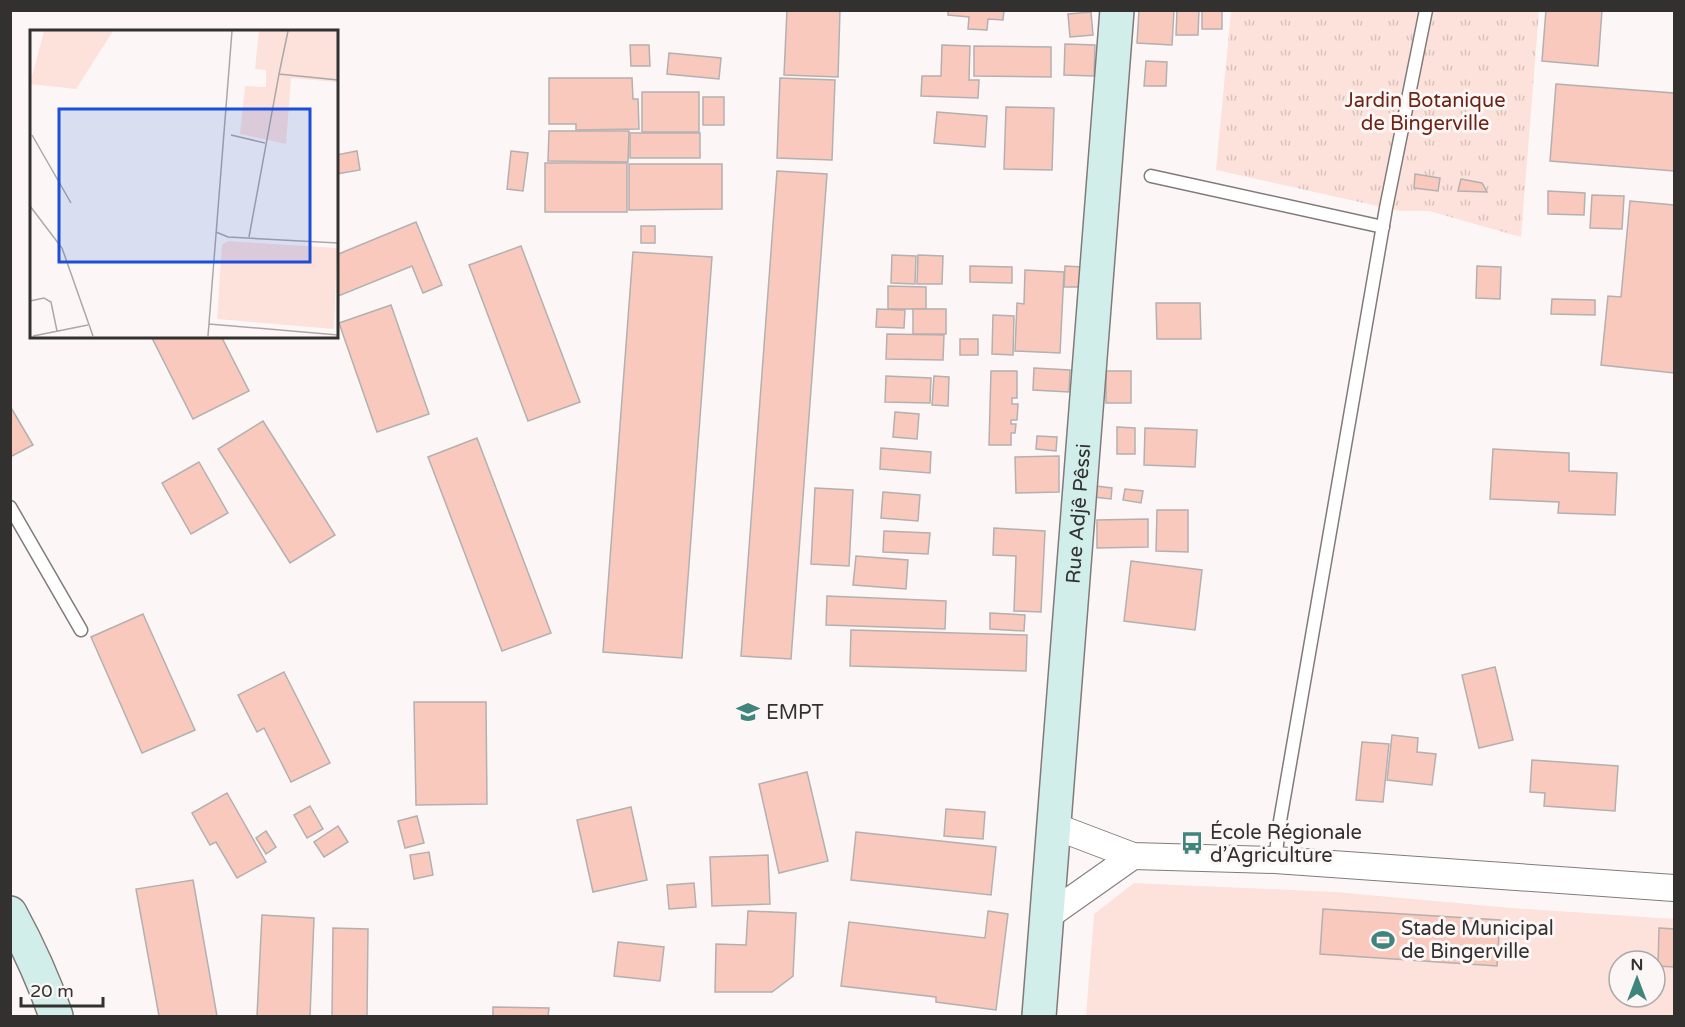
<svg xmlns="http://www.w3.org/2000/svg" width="1685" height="1027" viewBox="0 0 1685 1027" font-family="'Varela Round',sans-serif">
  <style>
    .park { fill: url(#park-tufts) }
    .pitch { fill: #fde1db; fill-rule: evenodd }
    .building { fill: #fac9bd; stroke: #b4b0af; stroke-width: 1.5 }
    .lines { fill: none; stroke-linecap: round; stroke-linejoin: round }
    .lane-casing { stroke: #807b7a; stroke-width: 15 }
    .street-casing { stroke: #807b7a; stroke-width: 28 }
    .secondary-casing { stroke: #807b7a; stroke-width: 36 }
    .lane { stroke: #fff; stroke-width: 12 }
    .street { stroke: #fff; stroke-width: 26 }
    .secondary { stroke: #d2eeea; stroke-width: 33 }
    .labels { text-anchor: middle; stroke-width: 6; stroke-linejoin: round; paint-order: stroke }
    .park-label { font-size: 20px; fill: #6a2516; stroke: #fcf7f6 }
    .street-label { font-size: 20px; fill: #323130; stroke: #fcf7f6 }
    .poi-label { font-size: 20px; fill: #323130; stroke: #fcf7f6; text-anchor: start }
    .inset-road { fill: none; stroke: #aba8a7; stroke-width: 1.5 }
    .view { fill: #1d4ed8; fill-opacity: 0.15; stroke: #1d4ed8; stroke-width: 3 }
    .inset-edge { fill: none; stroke: #323130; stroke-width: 3 }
  </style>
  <defs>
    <pattern id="park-tufts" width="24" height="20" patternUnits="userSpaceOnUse" patternTransform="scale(1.5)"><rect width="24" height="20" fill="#fde1db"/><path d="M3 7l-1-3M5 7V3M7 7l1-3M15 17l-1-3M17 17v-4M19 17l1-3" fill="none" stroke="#d9c2bc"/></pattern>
  </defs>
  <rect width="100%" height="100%" fill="#fcf7f6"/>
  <path class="park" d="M 1231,11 L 1539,11 L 1521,237 L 1429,211 L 1401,211 L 1386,208 L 1216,170 Z"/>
  <path class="pitch" d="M 1134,883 L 1335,892 L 1512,908 L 1674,919 L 1674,1016 L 1086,1016 L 1094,914 ZM 1619,961 L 1655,961 L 1655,997 L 1619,997 Z"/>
  <g class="building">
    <path d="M 787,10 L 840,10 L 838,77 L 784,75 Z"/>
    <path d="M 948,10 L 1004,10 L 1003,20 L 988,19 L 987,30 L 968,29 L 969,17 L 948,15 Z"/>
    <path d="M 1139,10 L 1174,10 L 1172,45 L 1137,43 Z"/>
    <path d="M 1177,10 L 1199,10 L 1198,35 L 1176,35 Z"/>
    <rect x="1202" y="10" width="20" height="19"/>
    <path d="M 1546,10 L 1602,10 L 1598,66 L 1542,61 Z"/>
    <path d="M 1091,12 L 1093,35 L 1070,37 L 1068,14 Z"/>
    <path d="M 1065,44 L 1095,45 L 1094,76 L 1064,75 Z"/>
    <path d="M 630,45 L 649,45 L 650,66 L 631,66 Z"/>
    <path d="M 942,45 L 970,46 L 969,80 L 979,80 L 978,98 L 921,96 L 922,76 L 941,76 Z"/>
    <path d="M 974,46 L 1051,47 L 1051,77 L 974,76 Z"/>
    <path d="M 669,53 L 721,58 L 719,79 L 667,74 Z"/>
    <path d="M 1146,61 L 1167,62 L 1166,86 L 1144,86 Z"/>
    <path d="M 549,78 L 632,78 L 633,99 L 638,99 L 639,129 L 576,130 L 576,124 L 549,124 Z"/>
    <path d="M 780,78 L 835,80 L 832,160 L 777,158 Z"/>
    <path d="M 1556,84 L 1674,93 L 1674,171 L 1550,161 Z"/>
    <rect x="642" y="92" width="57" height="40"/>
    <rect x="703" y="97" width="21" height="28"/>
    <path d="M 1006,107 L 1054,108 L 1052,170 L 1004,169 Z"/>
    <path d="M 937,112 L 987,116 L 985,147 L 934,143 Z"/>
    <path d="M 549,131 L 629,131 L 628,162 L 548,161 Z"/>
    <rect x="630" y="133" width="70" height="25"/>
    <path d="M 357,151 L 360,170 L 336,174 L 336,155 Z"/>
    <path d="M 511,151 L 528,153 L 523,191 L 507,189 Z"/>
    <rect x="545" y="163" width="82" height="49"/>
    <path d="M 629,164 L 722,164 L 722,209 L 629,210 Z"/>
    <path d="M 777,171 L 827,174 L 791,659 L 741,656 Z"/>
    <path d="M 1415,174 L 1440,178 L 1438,191 L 1414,188 Z"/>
    <path d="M 1461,179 L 1482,183 L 1487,192 L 1458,191 Z"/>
    <path d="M 1548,191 L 1585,193 L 1584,215 L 1548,214 Z"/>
    <path d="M 1592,195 L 1624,196 L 1622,229 L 1590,228 Z"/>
    <path d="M 1630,201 L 1674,205 L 1674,373 L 1601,365 L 1608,296 L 1621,297 Z"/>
    <path d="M 416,222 L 442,285 L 423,293 L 412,266 L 336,297 L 336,255 Z"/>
    <rect x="641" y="226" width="14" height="17"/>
    <path d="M 521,246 L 580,402 L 528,421 L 469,265 Z"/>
    <path d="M 633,252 L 712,257 L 682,658 L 603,652 Z"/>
    <path d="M 892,255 L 916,256 L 915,284 L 891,283 Z"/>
    <path d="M 918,255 L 943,256 L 942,284 L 917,284 Z"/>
    <path d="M 970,266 L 1012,267 L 1012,283 L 970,282 Z"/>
    <path d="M 1065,266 L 1082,267 L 1081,287 L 1064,287 Z"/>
    <path d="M 1477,266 L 1501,267 L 1500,299 L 1476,298 Z"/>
    <path d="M 1025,270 L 1064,272 L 1060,353 L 1015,351 L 1017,303 L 1024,304 Z"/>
    <path d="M 888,286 L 926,287 L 926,309 L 888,309 Z"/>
    <path d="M 1552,299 L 1595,300 L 1595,315 L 1551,314 Z"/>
    <path d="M 1156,303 L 1200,303 L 1201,339 L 1157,339 Z"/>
    <path d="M 391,305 L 429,414 L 377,432 L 339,323 Z"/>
    <path d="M 877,309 L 905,310 L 904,328 L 876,327 Z"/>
    <rect x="913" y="309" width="33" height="25"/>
    <path d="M 993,315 L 1014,316 L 1013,355 L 992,354 Z"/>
    <path d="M 887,334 L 944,335 L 943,360 L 886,359 Z"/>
    <path d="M 151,336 L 221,336 L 249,391 L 193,419 Z"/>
    <rect x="960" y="339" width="18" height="16"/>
    <path d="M 1034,368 L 1070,370 L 1069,392 L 1033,390 Z"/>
    <path d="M 991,371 L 1017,371 L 1017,398 L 1012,398 L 1012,404 L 1018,404 L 1017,420 L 1011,420 L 1011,424 L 1016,424 L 1015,433 L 1011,433 L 1011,445 L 989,445 Z"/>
    <rect x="1106" y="371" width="25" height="32"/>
    <path d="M 886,376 L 931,378 L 930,403 L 885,402 Z"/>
    <path d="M 934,376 L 949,377 L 948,406 L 932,405 Z"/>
    <path d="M 10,406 L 33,445 L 10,457 Z"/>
    <path d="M 895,412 L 919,414 L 917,439 L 893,437 Z"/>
    <path d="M 263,421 L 335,535 L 290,563 L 218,449 Z"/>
    <path d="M 1117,427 L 1135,428 L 1135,454 L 1117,454 Z"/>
    <path d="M 1145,428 L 1197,430 L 1195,467 L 1144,465 Z"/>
    <path d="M 1037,436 L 1057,437 L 1056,451 L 1036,449 Z"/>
    <path d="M 477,438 L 551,633 L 502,651 L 428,457 Z"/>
    <path d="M 881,448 L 931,452 L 930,473 L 880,469 Z"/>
    <path d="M 1493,449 L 1569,453 L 1569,471 L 1617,473 L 1615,515 L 1558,513 L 1559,502 L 1490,499 Z"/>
    <path d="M 1059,456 L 1059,492 L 1016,493 L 1015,457 Z"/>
    <path d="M 199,462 L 228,513 L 191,534 L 162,483 Z"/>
    <path d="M 1096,486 L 1112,488 L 1111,499 L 1094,497 Z"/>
    <path d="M 815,488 L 853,490 L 849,566 L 811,564 Z"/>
    <path d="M 1125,489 L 1143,491 L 1141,503 L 1123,500 Z"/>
    <path d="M 883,492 L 920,495 L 918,521 L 881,518 Z"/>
    <path d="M 1157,510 L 1188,510 L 1188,552 L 1156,551 Z"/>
    <path d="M 1148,519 L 1148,547 L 1097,548 L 1097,520 Z"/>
    <path d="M 994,528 L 1045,531 L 1041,612 L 1014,611 L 1016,556 L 993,555 Z"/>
    <path d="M 884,531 L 930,533 L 928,554 L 883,552 Z"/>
    <path d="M 856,556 L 908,560 L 906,589 L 853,585 Z"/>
    <path d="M 1131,561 L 1202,570 L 1195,630 L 1124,621 Z"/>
    <path d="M 827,596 L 946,601 L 945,629 L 826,625 Z"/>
    <path d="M 990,613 L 1025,615 L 1024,631 L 990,629 Z"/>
    <path d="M 143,614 L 195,730 L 142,753 L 91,637 Z"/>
    <path d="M 851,630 L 1027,635 L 1026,671 L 850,666 Z"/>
    <path d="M 1495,667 L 1513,740 L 1479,748 L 1462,675 Z"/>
    <path d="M 284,672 L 330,763 L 291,782 L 264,728 L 257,732 L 238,695 Z"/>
    <path d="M 414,702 L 486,702 L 487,804 L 416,805 Z"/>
    <path d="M 1392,735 L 1418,738 L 1417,752 L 1436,754 L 1432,785 L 1387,780 Z"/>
    <path d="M 1362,742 L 1389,744 L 1383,802 L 1356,800 Z"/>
    <path d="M 1532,760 L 1618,766 L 1615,811 L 1544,806 L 1545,793 L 1530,792 Z"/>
    <path d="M 807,772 L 828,861 L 779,873 L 759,784 Z"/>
    <path d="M 227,793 L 266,862 L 237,878 L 216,842 L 210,845 L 192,813 Z"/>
    <path d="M 310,806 L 323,829 L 307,838 L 294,815 Z"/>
    <path d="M 631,807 L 647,880 L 593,892 L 577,820 Z"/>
    <path d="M 946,809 L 985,812 L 983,839 L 944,836 Z"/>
    <path d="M 417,816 L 424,843 L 405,848 L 398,821 Z"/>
    <path d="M 338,826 L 348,842 L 324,857 L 314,842 Z"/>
    <path d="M 266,831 L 276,847 L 266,854 L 256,838 Z"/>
    <path d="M 856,832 L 996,847 L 991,895 L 851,880 Z"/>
    <path d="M 429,852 L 433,875 L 414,879 L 410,855 Z"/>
    <path d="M 768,855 L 770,904 L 712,906 L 710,857 Z"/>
    <path d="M 193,880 L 217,1016 L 159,1016 L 136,889 Z"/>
    <path d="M 694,883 L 696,907 L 669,909 L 667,885 Z"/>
    <path d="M 1323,909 L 1500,920 L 1497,966 L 1320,954 Z"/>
    <path d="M 748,911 L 796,913 L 793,976 L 772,992 L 715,992 L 716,944 L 746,945 Z"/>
    <path d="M 988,911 L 1008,914 L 996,1010 L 936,1002 L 936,997 L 841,986 L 849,922 L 985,938 Z"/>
    <path d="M 262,915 L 314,918 L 310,1016 L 257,1016 Z"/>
    <path d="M 333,928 L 368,929 L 367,1016 L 332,1016 Z"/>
    <path d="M 1659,928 L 1674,929 L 1674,967 L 1658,966 Z"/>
    <path d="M 618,942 L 664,947 L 660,981 L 614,976 Z"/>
    <path d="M 493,1007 L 549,1008 L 548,1016 L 493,1016 Z"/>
  </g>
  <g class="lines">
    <g class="lane-casing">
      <g id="lane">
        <path d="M 1151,176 L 1383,227"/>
        <path d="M 10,507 L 81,630"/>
        <path d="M 1275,860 L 1280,821 L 1386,208 L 1426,10"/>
      </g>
    </g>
    <g class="street-casing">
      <g id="street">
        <path d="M 1054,826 L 1133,856 L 1275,860 L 1674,888"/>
        <path d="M 1048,916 L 1133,856"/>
      </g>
    </g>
    <g class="secondary-casing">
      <g id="secondary">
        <path d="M 10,913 C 28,946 44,981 56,1016"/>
        <path id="s1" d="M 1039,1016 L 1117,10"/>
      </g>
    </g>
    <use href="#lane" class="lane"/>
    <use href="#street" class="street"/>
    <use href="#secondary" class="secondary"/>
  </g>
  <defs>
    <g id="school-bare" transform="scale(1.8)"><path d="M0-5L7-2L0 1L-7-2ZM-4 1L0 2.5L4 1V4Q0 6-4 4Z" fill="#3f857c" stroke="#fcf7f6" stroke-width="2.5" paint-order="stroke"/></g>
    <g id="bus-bare" transform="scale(1.8)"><path d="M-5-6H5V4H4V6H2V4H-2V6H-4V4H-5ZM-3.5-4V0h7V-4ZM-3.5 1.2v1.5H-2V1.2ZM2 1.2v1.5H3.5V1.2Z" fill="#3f857c" stroke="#fcf7f6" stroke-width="2.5" paint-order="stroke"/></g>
    <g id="stadium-bare" transform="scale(1.8)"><path d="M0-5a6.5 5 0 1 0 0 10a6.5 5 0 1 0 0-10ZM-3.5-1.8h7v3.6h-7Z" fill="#3f857c" stroke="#fcf7f6" stroke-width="2.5" paint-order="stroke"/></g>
  </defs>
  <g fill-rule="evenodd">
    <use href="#school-bare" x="748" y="712"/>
    <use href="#bus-bare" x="1192" y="843"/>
    <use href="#stadium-bare" x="1383" y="940"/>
  </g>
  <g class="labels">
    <g class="park-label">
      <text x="1425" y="107">Jardin Botanique<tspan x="1425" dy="23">de Bingerville</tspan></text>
    </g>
    <g class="street-label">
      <text dy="7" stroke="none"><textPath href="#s1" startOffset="504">Rue Adjê Pêssi</textPath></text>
    </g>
    <g class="poi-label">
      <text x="766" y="719">EMPT</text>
      <text x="1210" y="839">École Régionale<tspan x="1210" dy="23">d’Agriculture</tspan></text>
      <text x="1401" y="935">Stade Municipal<tspan x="1401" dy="23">de Bingerville</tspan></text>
    </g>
  </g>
  <g transform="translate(30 30)">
    <rect width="308" height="308" fill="#fcf7f6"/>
    <path d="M 14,1 L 83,1 L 46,59 L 0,54 Z" fill="#fde1db"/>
    <path d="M 229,1 L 307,1 L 307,52 L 261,48 L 256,114 L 210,104 L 215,56 L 236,57 L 236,40 L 225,39 Z" fill="#fde1db"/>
    <path d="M 198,211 L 307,218 L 304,299 L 187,289 L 192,215 Z" fill="#fde1db"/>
    <path class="inset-road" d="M 249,44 L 258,1M 2,105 L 41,173M 201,105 L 235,113M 0,176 L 32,218 L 63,306M 186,202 L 198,207 L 308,213M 219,207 L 249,44 L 308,50M 0,271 L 14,268 L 21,272 L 27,301M 179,294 L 308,305M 3,306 L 58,295M 178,306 L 202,1"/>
    <path class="view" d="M 29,79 L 280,79 L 280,232 L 29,232 Z"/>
    <rect width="308" height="308" class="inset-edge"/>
  </g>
  <rect width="1685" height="1027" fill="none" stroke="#323130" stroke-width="24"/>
  <g transform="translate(1637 979)"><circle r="28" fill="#fcf7f6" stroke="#aba8a7" stroke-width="1.5"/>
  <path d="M0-4.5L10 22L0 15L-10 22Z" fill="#3f857c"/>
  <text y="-9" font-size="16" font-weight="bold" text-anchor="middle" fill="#323130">N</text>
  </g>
  <path d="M21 997v9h82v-9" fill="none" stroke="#323130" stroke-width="3"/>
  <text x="30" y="997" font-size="18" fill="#323130" stroke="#fcf7f6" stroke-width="4.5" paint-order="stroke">20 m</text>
</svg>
